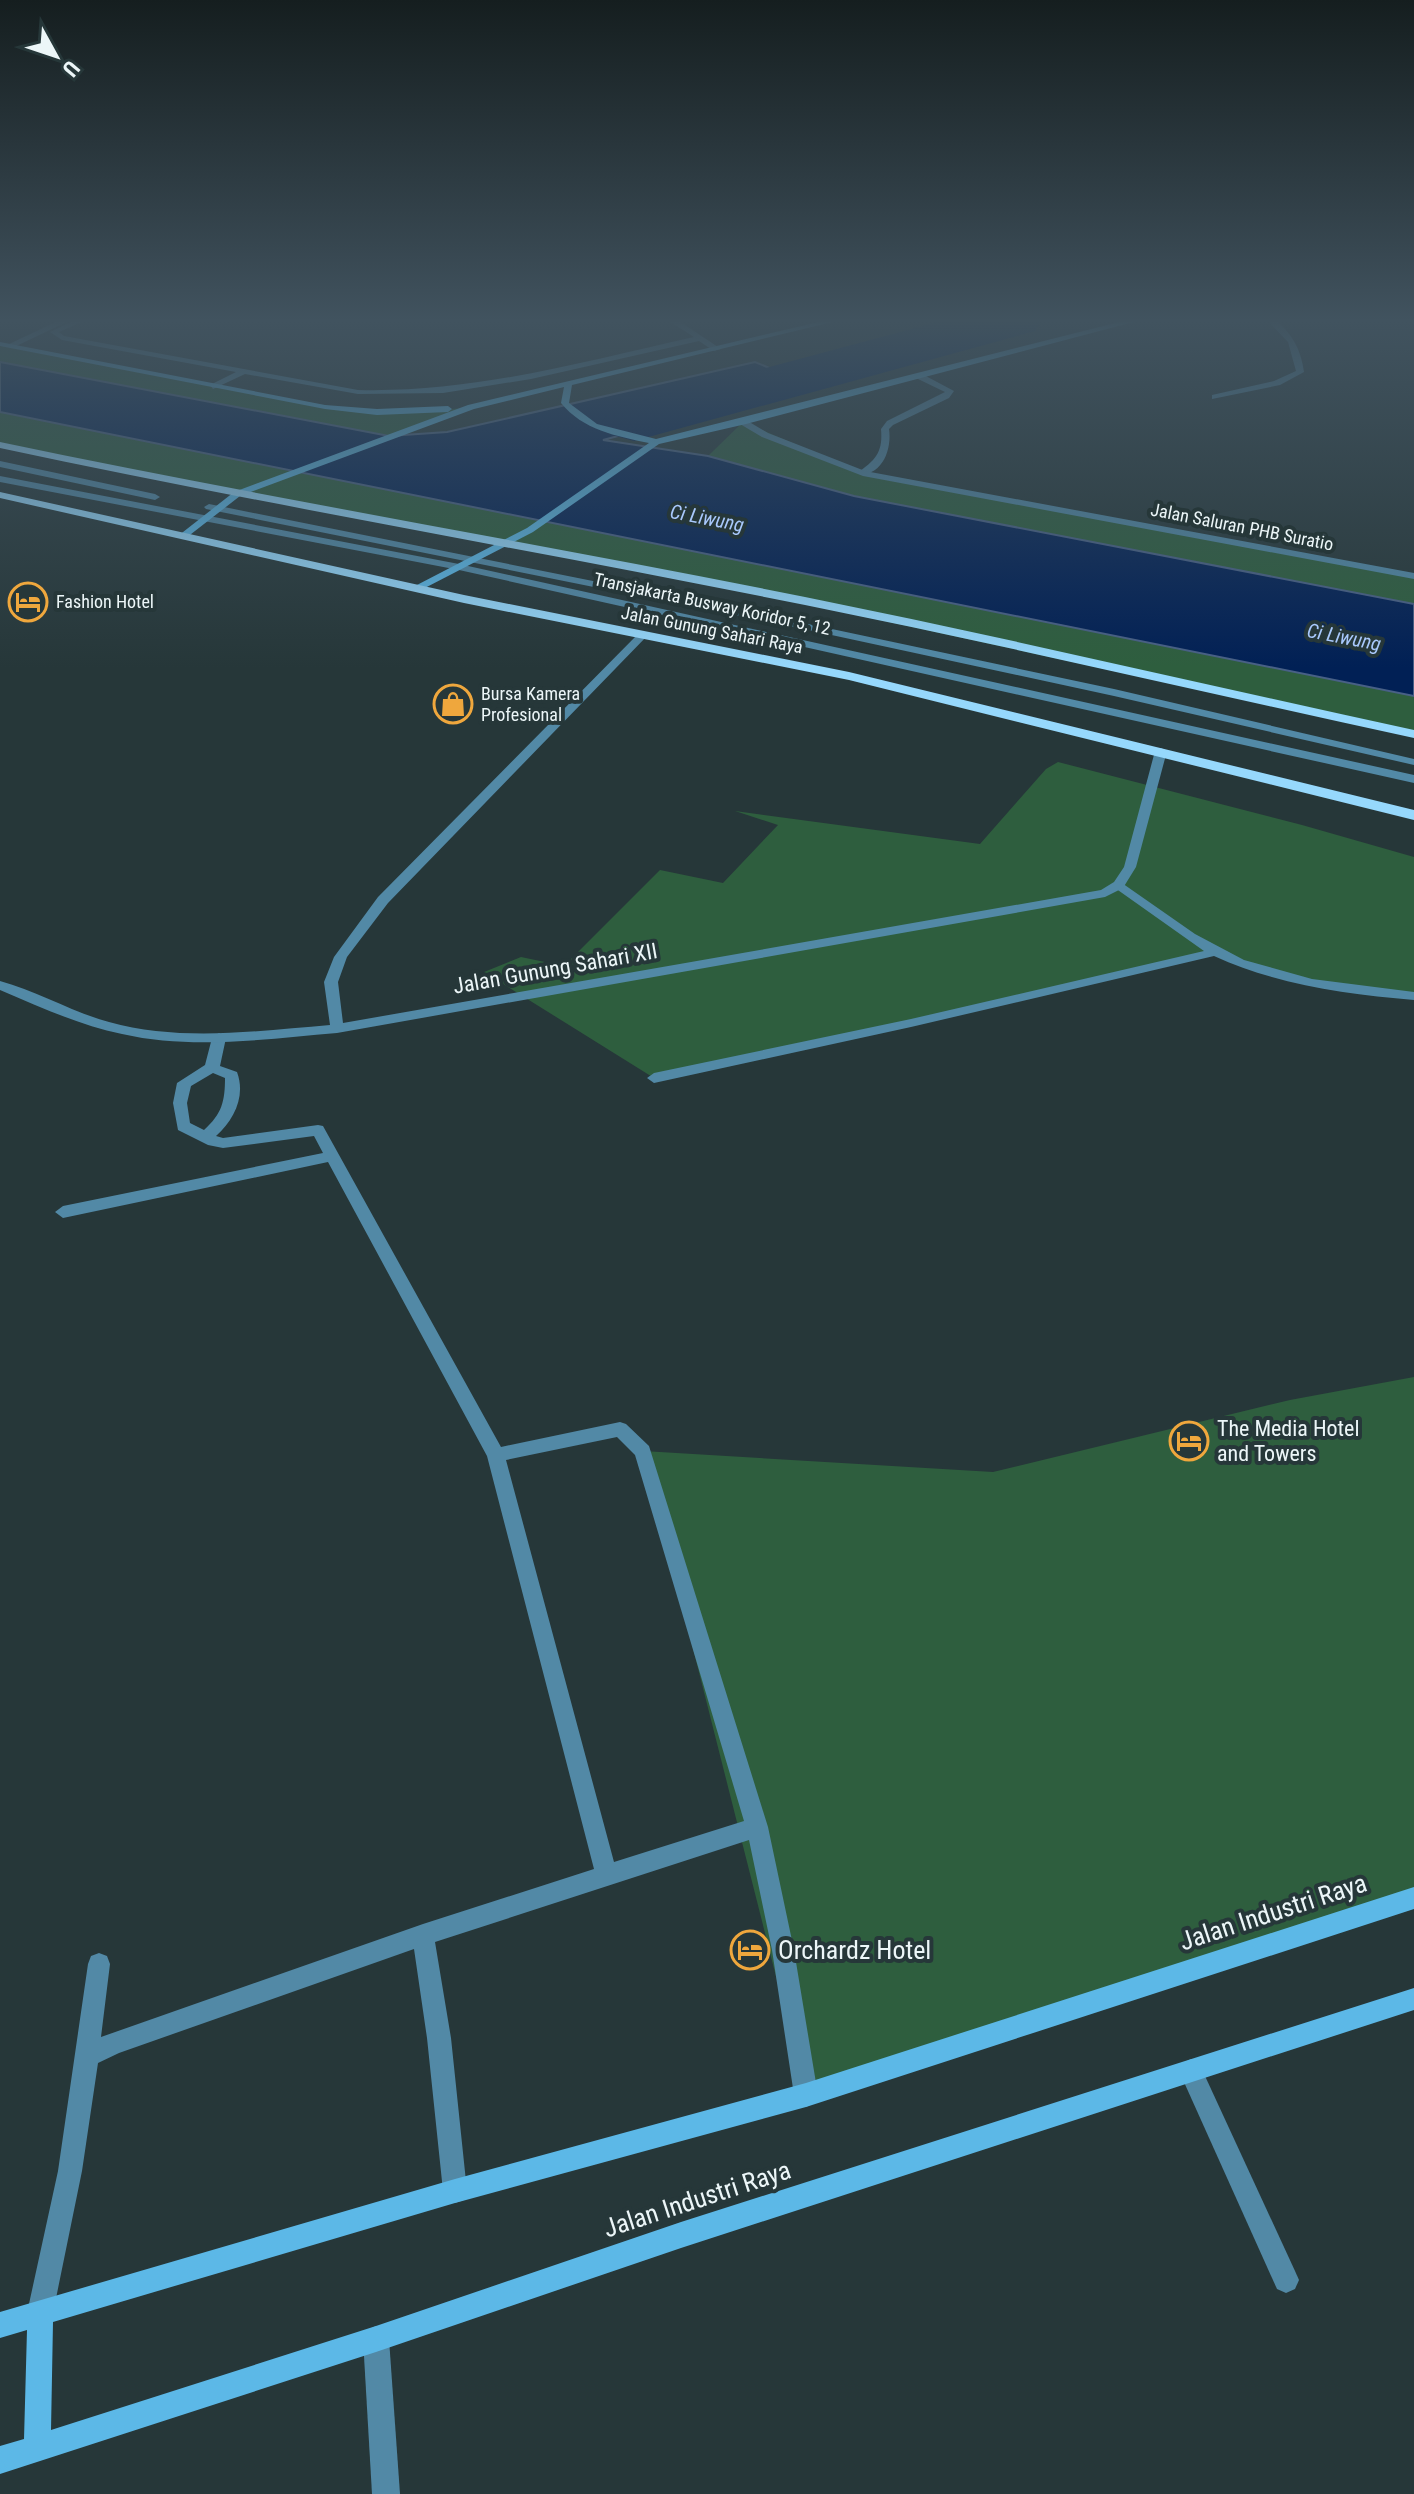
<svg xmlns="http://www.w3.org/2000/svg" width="1414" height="2494" viewBox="0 0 1414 2494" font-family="'Roboto Condensed',sans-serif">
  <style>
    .green { fill: #2e5e3e }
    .water { fill: #012055; stroke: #486086; stroke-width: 2 }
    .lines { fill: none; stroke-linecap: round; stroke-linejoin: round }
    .river { fill: #012055; fill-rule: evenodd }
    .lane { fill: #5289a6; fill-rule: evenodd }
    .street { fill: #5289a6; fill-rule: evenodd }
    .secondary { fill: #5cb8e7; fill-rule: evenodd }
    .primary { fill: #96d8fc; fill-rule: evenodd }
    .labels { text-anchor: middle; stroke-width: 8; stroke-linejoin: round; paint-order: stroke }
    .far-street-label { font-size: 18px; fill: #ecf6f8; stroke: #263739 }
    .far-poi-label { font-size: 18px; fill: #ecf6f8; stroke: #263739; text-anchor: start }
    .far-water-label { font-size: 20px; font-style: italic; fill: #a9c9fc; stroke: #263739 }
    .street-label { font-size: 22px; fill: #ecf6f8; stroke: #263739 }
    .poi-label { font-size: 22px; fill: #ecf6f8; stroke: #263739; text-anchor: start }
    .near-street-label { font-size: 26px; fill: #ecf6f8; stroke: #263739 }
    .near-poi-label { font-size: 26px; fill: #ecf6f8; stroke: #263739; text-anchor: start }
  </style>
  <rect width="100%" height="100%" fill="#263739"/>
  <g class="green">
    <path d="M 0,344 L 350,410 L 434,411 L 471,407 L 389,436 L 0,362 Z"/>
    <path d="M 0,412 L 1414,696 L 1414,736 L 667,574 L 0,445 Z"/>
    <path d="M 743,422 L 863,473 L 1414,576 L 1414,604 L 854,496 L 708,456 Z"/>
    <path d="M 1058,762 L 1302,825 L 1414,857 L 1414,996 L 1304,982 L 1215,952 L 654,1078 L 484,972 L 521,957 L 564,966 L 660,870 L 723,883 L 778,825 L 735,811 L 980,844 L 1046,769 Z"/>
    <path d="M 1414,1377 L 1414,1904 L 806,2095 L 643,1451 L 993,1472 L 1290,1400 Z"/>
  </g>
  <path class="water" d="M 0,362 L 389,436 L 447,432 L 755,362 L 810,385 L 603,440 L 708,456 L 854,496 L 1414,604 L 1414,696 L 0,412 Z"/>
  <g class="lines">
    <path class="river" d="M 949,319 L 1043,319 L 1035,331 L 634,441 L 612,435 L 602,422 L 612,409 Z"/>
    <g class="lane">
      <path d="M 77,319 L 88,319 L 59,332 L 64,336 L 358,390 C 473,393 582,362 694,337 L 666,319 L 676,319 L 721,349 L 714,351 L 699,341 L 531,379 L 443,393 L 358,394 L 245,374 L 213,389 L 210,385 L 236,372 L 62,340 L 50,332 Z"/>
      <path d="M 1266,319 L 1275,319 C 1292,334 1301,349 1304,372 L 1280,385 L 1212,399 L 1212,395 L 1274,381 L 1296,371 L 1288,342 Z"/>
      <path d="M 916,374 L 922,374 L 954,391 L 949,398 L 893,425 L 889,429 C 892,449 883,474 860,475 L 860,471 C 877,459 883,450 881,429 L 887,421 L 945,392 L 916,378 Z"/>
      <path d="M 0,461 L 155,494 L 160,497 L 155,500 L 0,467 Z"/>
      <path d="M 0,476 L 459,564 L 1414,775 L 1414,783 L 459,570 L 0,482 Z"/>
      <path d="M 209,504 L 813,625 L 1114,689 L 1414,759 L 1414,765 L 1114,696 L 813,631 L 206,509 L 204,507 Z"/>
      <path d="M 1119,881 L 1195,934 L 1244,960 L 1312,979 L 1414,992 L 1414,1000 C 1345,994 1278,985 1214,956 L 911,1027 L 654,1083 L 647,1078 L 654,1073 L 911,1019 L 1204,951 L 1115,888 L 1113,885 Z"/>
      <path d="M 219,1033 L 226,1038 L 220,1066 L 237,1072 C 246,1096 234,1120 216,1136 L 223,1138 L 318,1125 L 323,1126 L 501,1447 L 620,1422 L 626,1424 L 649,1446 L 768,1827 L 794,1950 L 818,2095 L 814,2103 L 806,2107 L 798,2103 L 794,2095 L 772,1950 L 749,1840 L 435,1942 L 451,2038 L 467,2191 L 464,2200 L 455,2203 L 446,2200 L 443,2191 L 427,2038 L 414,1949 L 119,2053 L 98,2063 L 82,2171 L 53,2313 L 49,2322 L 40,2326 L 31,2322 L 27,2313 L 58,2171 L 88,1964 L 91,1956 L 99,1953 L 107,1956 L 110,1964 L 101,2037 L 423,1924 L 594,1869 L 487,1456 L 328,1162 L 63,1218 L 55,1212 L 63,1206 L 323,1153 L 314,1136 L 223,1148 L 208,1145 L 178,1130 L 173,1103 L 177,1083 L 205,1065 L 212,1038 ZM 213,1073 L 225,1078 C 225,1101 222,1114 204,1130 L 190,1123 L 187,1103 L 191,1086 ZM 617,1437 L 635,1455 L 744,1821 L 614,1862 L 506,1460 Z"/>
      <path d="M 1191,2059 L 1199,2063 L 1295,2271 L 1299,2280 L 1295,2289 L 1286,2293 L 1277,2289 L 1179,2071 L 1183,2063 Z"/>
      <path d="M 376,2326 L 385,2330 L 389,2339 L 400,2494 L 372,2494 L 363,2339 L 367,2330 Z"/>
    </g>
    <g class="street">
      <path d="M 62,319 L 73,319 L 12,348 L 5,346 Z"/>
      <path d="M 740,420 L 746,420 L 768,433 L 865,471 L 1414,573 L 1414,579 L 863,476 L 762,437 L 740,424 Z"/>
      <path d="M 639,633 L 648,635 L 388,903 L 347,957 L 338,982 L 343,1023 L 1101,890 L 1114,882 L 1124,867 L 1155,751 L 1161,748 L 1167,751 L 1136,867 L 1123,888 L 1105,897 L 337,1033 C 266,1039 192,1050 122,1034 C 79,1025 40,1007 0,990 L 0,981 C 37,991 72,1012 109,1022 C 181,1042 257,1031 330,1025 L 324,982 L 334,957 L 378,897 Z"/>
    </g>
    <g class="secondary">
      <path d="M 831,319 L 845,319 L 572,385 L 569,403 L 597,424 L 656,439 L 1131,319 L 1145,319 L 746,424 L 659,444 L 533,532 L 419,591 L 414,588 L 415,586 L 527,528 L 649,443 C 616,436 583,430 561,403 L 564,387 L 474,409 L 240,496 L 186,538 L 178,536 L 234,492 L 468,405 Z"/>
      <path d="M 0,342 L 325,405 L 377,409 L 448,406 L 452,409 L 448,412 L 377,415 L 325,409 L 0,346 Z"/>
      <path d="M 1414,1887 L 1414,1909 L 806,2107 L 455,2203 L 53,2322 L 51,2430 L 376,2326 L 681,2222 L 1414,1988 L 1414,2010 L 681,2248 L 376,2352 L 0,2474 L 0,2446 L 24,2439 L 27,2330 L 0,2338 L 0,2312 L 455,2179 L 806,2083 Z"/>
    </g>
    <g class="primary">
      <path d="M 0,442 C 267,498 537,543 805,597 C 1008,638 1211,686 1414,730 L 1414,738 C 1211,694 1008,646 805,605 C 537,551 267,505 0,448 Z"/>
      <path d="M 0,492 L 464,595 L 849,672 L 1414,810 L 1414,820 L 849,680 L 464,603 L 0,498 Z"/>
    </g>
  </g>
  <linearGradient id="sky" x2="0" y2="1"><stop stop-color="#151e1f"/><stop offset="0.48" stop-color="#41535f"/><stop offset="1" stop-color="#41535f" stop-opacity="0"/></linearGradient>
  <rect width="1414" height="668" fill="url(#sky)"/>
  <defs>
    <g id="hotel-ring" transform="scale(2)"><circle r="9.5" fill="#263739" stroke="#efa73d" stroke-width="1.5"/><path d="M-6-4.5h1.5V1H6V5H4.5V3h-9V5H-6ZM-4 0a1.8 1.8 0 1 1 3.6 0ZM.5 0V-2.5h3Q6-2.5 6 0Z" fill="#efa73d"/></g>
    <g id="shop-ring" transform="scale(2)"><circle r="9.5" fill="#263739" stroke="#efa73d" stroke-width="1.5"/><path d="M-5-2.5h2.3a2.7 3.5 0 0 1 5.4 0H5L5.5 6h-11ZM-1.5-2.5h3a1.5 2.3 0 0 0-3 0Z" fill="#efa73d"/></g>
  </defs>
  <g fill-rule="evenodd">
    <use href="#hotel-ring" x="28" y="602"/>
    <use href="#shop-ring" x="453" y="704"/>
    <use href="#hotel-ring" x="1189" y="1441"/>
    <use href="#hotel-ring" x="750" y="1950"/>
  </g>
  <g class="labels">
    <g class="far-street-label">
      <text transform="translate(1242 527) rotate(11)" y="6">Jalan Saluran PHB Suratio</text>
      <text transform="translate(712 604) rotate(12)" y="6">Transjakarta Busway Koridor 5, 12</text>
      <text transform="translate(712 630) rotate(11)" y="6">Jalan Gunung Sahari Raya</text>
    </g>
    <g class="far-poi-label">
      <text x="56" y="608">Fashion Hotel</text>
      <text x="481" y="700">Bursa Kamera<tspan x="481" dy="21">Profesional</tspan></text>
    </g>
    <g class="far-water-label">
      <text transform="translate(707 518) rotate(11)" y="7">Ci Liwung</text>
      <text transform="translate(1344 637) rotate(11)" y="7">Ci Liwung</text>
    </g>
    <g class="street-label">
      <text transform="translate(555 968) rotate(-10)" y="8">Jalan Gunung Sahari XII</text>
    </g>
    <g class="poi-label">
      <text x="1217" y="1436">The Media Hotel<tspan x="1217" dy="25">and Towers</tspan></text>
    </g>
    <g class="near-street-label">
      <text transform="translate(1273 1912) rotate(-18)" y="9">Jalan Industri Raya</text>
      <text transform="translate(697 2199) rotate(-18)" y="9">Jalan Industri Raya</text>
    </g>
    <g class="near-poi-label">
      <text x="778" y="1959">Orchardz Hotel</text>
    </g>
  </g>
  <g transform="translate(56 56) rotate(130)" stroke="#263739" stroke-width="6" paint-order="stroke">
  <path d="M0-6L14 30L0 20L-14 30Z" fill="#ecf6f8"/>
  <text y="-12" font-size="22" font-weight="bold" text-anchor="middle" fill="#ecf6f8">U</text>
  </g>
</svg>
